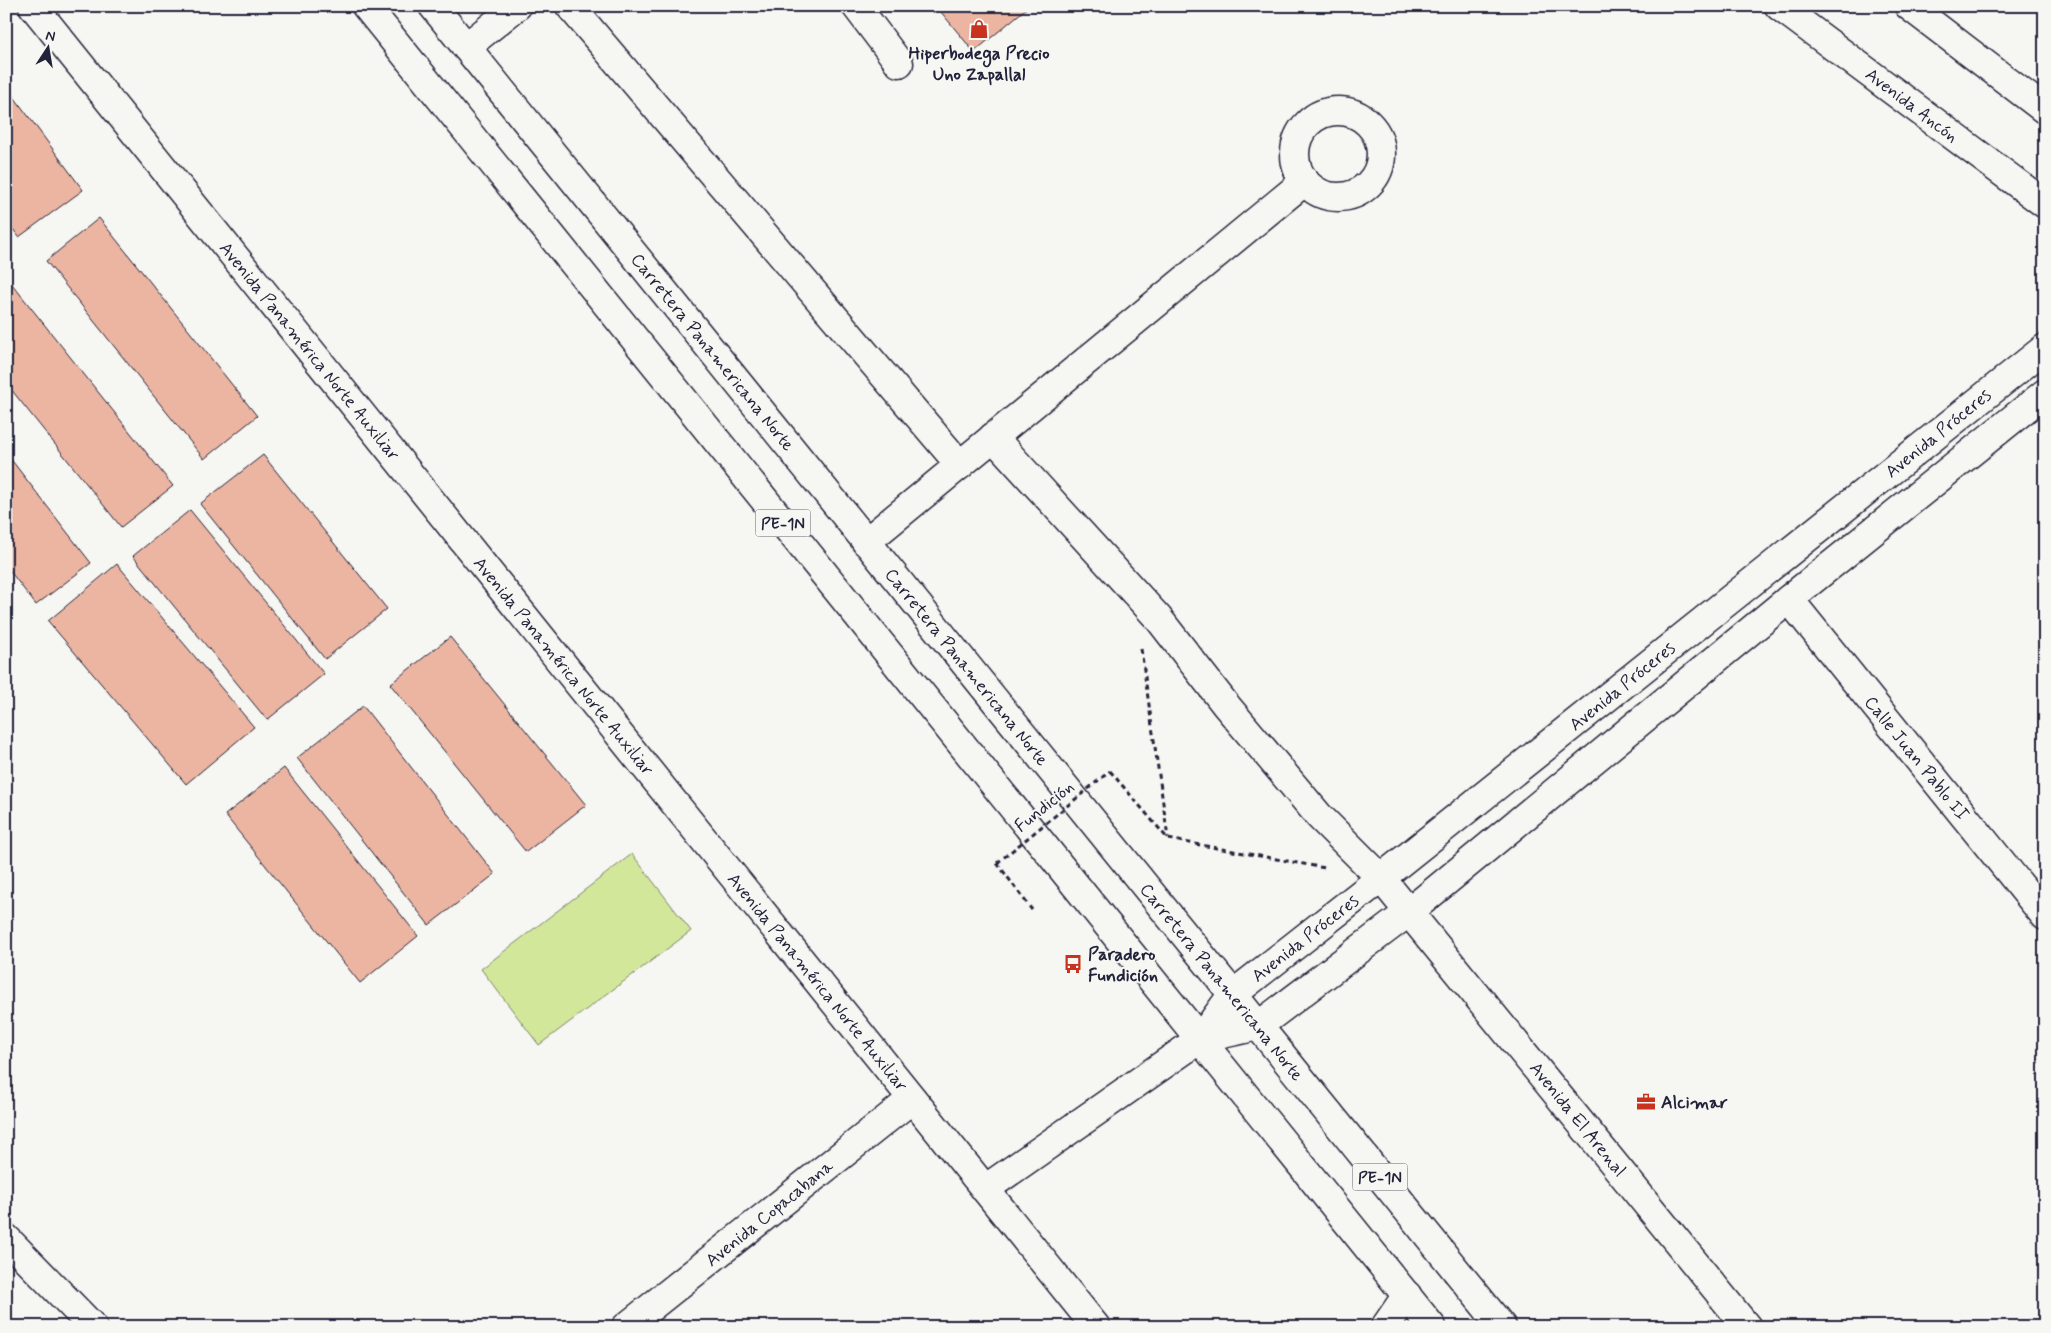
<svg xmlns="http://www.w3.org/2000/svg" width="2051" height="1333" viewBox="0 0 2051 1333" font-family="Mynerve,sans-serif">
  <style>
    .green { fill: #d3e79b; stroke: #7a846b }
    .building { fill: #ecb5a1; stroke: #22223b }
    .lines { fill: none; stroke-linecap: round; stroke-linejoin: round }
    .minor-casing { stroke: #22223b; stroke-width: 31 }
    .highway-casing { stroke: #22223b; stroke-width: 31 }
    .path { stroke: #22223b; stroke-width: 3; stroke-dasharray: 5 4; stroke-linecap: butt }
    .minor { stroke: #f6f6f2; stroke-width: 28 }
    .highway { stroke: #f6f6f2; stroke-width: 28 }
    .path-bridge { stroke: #22223b; stroke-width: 3; stroke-dasharray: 5 4; stroke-linecap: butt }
    .labels { text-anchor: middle; stroke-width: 4; stroke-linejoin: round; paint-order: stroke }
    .shield { fill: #f6f6f2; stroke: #626272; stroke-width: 1 }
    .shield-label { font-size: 16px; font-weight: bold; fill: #22223b }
    .poi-label { font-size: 18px; font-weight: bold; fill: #22223b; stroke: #f6f6f2; text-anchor: start }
    .street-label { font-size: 18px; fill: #22223b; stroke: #f6f6f2 }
  </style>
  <rect width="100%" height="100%" fill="#f6f6f2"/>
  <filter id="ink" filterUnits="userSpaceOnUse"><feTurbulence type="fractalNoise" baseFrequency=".02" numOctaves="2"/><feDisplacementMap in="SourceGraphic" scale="10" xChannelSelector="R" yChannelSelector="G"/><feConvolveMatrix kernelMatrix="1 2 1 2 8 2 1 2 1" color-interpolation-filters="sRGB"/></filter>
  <g filter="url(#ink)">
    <path class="green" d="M 632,854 L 691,931 L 539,1045 L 481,969 Z"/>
    <g class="building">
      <path d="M 936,6 L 1029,6 L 974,52 Z"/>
      <path d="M 6,86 L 83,190 L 19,237 L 6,220 Z"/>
      <path d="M 99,218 L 257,416 L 204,459 L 46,261 Z"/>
      <path d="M 12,284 L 173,486 L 121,527 L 6,383 L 6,288 Z"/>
      <path d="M 6,453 L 91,563 L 36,605 L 6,566 Z"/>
      <path d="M 263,455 L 387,609 L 325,659 L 200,504 Z"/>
      <path d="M 190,510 L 324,674 L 267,720 L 133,556 Z"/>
      <path d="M 117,564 L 254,727 L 186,784 L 48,621 Z"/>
      <path d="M 450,637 L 586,805 L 526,852 L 390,684 Z"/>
      <path d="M 363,706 L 495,874 L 429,925 L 297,758 Z"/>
      <path d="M 284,768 L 418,936 L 360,983 L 225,815 Z"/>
    </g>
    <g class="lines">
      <g class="minor-casing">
        <g id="minor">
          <path d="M 33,6 L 1096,1327"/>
          <path d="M 570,6 L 960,465"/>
          <path d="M 856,6 L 899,63"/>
          <path d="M 1779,6 L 2045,204"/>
          <path d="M 1909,6 L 2045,110"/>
          <path d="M 466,47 L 517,6"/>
          <circle cx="1338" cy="154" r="43"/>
          <path d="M 993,437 L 1159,619 L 1225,704 L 1319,816 L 1381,878 L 1747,1327"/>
          <path d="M 866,542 L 1305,181"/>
          <path d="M 1789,599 L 2045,916"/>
          <path d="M 1200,1039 L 1258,1026 L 1409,912 L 1789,599 L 2045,393"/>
          <path d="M 985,1189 L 1200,1039 L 1232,995 L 1381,878 L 2045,348"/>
          <path d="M 6,1238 L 93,1327"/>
          <path d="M 626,1327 L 912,1099"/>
          <path d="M 1385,1327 L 1407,1295"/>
        </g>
      </g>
      <g class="highway-casing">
        <g id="highway">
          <path d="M 366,6 L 1432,1327"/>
          <path d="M 433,6 L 1502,1327"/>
        </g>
      </g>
      <g class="path">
        <path d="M 1141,649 L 1168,838"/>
        <path d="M 1110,771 L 1168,839 L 1325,868"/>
        <path d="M 997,863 L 1032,910"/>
      </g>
      <use href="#minor" class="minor"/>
      <use href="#highway" class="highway"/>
      <path class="path-bridge" d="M 997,863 L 1110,771"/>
    </g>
  </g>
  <defs>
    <g id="shop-bare" transform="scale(1.5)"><path d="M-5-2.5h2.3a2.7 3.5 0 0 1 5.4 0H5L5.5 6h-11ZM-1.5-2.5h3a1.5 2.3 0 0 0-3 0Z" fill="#c8321e" stroke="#f6f6f2" stroke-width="2.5" paint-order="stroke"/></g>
    <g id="bus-bare" transform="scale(1.5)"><path d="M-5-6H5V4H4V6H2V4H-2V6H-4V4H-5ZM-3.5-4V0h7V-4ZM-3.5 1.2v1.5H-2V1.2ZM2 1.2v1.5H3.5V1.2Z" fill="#c8321e" stroke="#f6f6f2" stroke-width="2.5" paint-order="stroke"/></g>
    <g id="office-bare" transform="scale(1.5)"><path d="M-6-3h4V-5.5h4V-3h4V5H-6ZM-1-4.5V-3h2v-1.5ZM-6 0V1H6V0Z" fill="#c8321e" stroke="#f6f6f2" stroke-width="2.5" paint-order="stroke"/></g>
  </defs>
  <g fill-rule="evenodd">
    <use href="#shop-bare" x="979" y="29"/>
    <use href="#bus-bare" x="1073" y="964"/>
    <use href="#office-bare" x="1646" y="1102"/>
  </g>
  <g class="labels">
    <g class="shield">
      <rect x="755.5" y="509.5" width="55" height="27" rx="4"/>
      <rect x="1352.5" y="1163.5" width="55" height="27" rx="4"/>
    </g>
    <g class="shield-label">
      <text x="783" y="529">PE-1N</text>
      <text x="1380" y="1183">PE-1N</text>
    </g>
    <g class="poi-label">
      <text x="979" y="59" text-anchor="middle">Hiperbodega Precio<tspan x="979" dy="21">Uno Zapallal</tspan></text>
      <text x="1088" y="960">Paradero<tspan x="1088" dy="21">Fundición</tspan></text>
      <text x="1661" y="1108">Alcimar</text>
    </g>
    <g class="street-label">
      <text transform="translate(1912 105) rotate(37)" y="6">Avenida Ancón</text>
      <text transform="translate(310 351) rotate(51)" y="6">Avenida Panamérica Norte Auxiliar</text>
      <text transform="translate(713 352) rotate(51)" y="6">Carretera Panamericana Norte</text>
      <text transform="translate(1938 433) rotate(-39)" y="6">Avenida Próceres</text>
      <text transform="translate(564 666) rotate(51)" y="6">Avenida Panamérica Norte Auxiliar</text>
      <text transform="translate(967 667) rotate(51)" y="6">Carretera Panamericana Norte</text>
      <text transform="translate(1622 686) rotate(-39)" y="6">Avenida Próceres</text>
      <text transform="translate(1917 758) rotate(51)" y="6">Calle Juan Pablo II</text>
      <text transform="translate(1044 806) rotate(-39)" y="6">Fundición</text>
      <text transform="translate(1305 938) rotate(-38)" y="6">Avenida Próceres</text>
      <text transform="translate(818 982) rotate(51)" y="6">Avenida Panamérica Norte Auxiliar</text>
      <text transform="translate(1222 982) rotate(51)" y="6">Carretera Panamericana Norte</text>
      <text transform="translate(1578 1119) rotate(51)" y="6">Avenida El Arenal</text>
      <text transform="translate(769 1213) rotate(-39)" y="6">Avenida Copacabana</text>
    </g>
  </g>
  <rect width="2051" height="1333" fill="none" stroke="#f6f6f2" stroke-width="25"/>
  <rect x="12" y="12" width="2026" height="1308" fill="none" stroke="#22223b" stroke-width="2" filter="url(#ink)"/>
  <g transform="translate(48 48) rotate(12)" stroke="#f6f6f2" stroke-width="4" paint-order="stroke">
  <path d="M0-4L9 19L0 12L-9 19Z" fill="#22223b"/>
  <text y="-8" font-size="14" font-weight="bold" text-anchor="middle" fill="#22223b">N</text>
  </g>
</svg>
